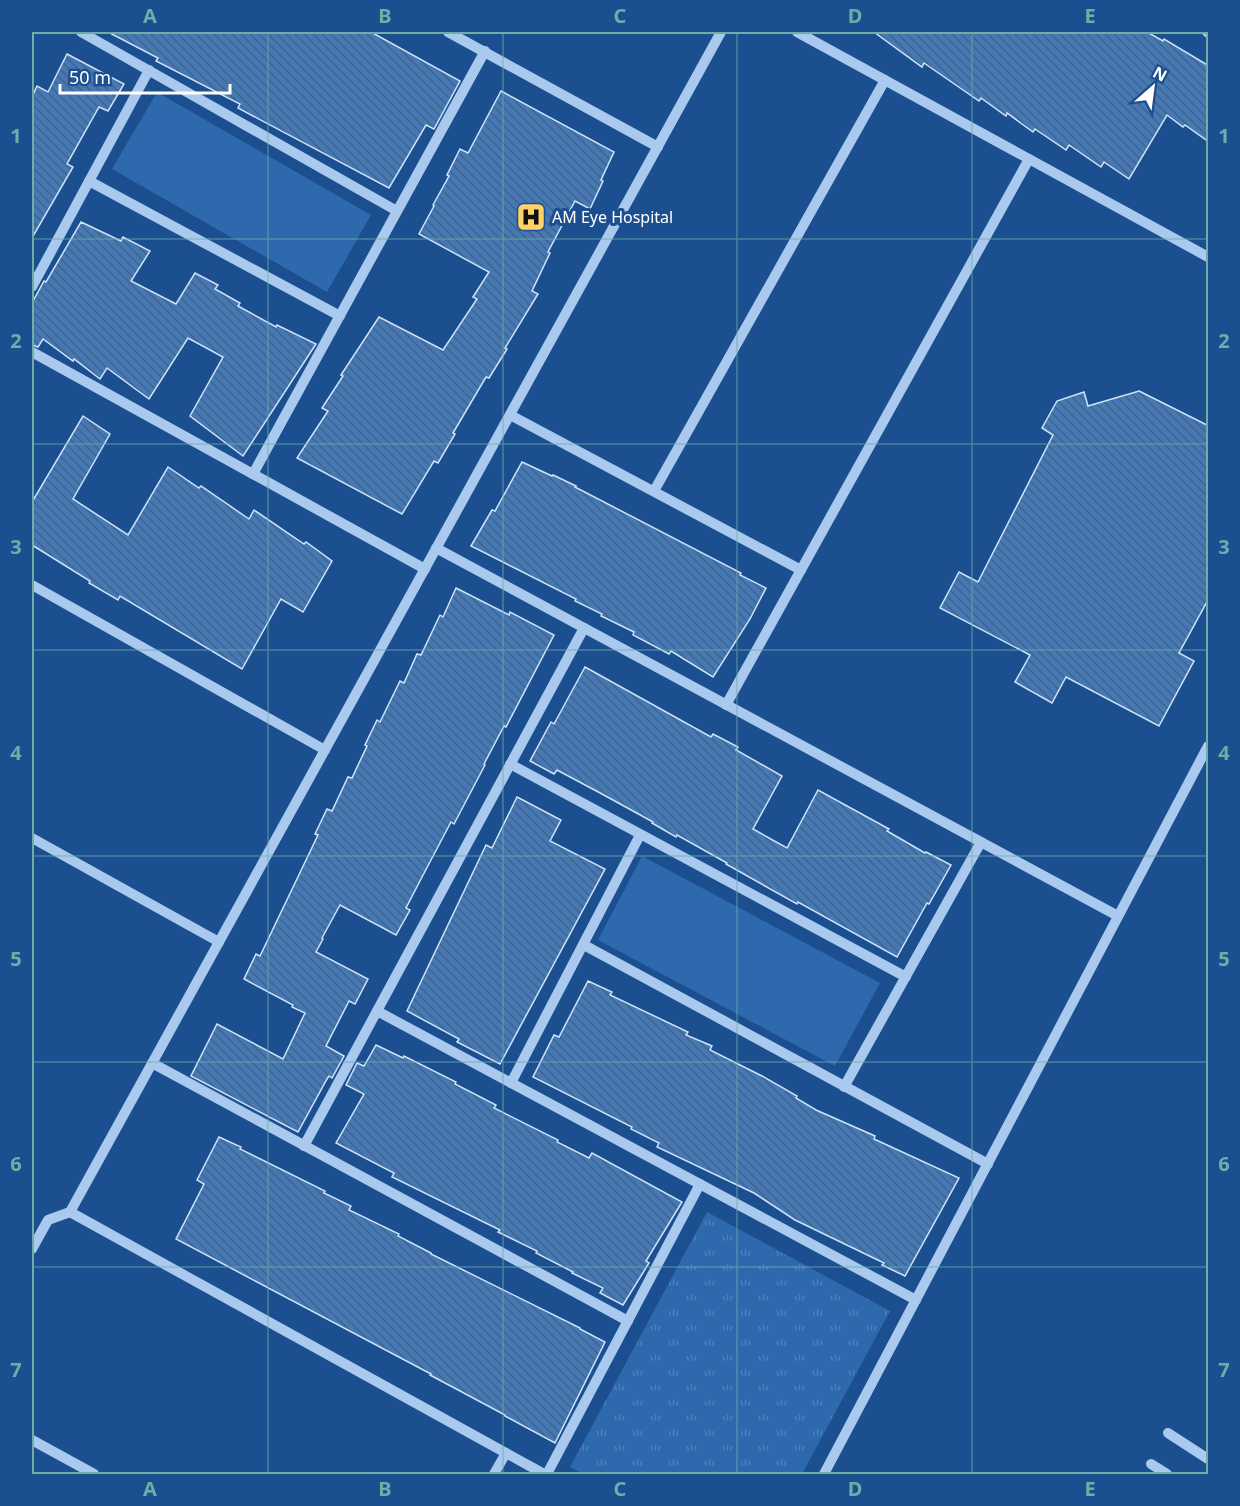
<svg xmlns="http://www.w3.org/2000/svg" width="1240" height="1506" viewBox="0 0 1240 1506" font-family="'Noto Sans',sans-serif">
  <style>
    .grass { fill: url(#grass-tufts) }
    .park { fill: #2e69ad }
    .building { fill: url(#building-back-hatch); stroke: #cfe3fa; stroke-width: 1.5 }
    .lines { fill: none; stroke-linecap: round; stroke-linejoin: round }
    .minor { stroke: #a9c9ee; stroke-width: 10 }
    .grid { fill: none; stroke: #6fada8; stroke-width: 1.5; stroke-opacity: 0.55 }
    .labels { text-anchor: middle; stroke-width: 6; stroke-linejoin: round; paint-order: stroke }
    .poi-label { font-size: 16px; fill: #fff; stroke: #1b4f8f; text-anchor: start }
    .neatline { fill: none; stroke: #6fada8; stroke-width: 2 }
    .grid-label { font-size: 20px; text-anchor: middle; font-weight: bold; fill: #6fada8 }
  </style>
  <defs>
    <pattern id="grass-tufts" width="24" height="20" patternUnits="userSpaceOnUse" patternTransform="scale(1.5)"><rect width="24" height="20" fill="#2e69ad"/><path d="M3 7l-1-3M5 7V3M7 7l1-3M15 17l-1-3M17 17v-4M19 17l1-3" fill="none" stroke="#4d80b9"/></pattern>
    <pattern id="building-back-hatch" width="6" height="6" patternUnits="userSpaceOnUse" patternTransform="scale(1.5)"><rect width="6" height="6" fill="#4478b7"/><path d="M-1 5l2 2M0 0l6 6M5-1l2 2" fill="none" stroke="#486282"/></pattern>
  </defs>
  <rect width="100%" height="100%" fill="#1b4f8f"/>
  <path class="grass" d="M 707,1212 L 890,1311 L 802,1474 L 583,1474 L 570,1467 Z"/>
  <g class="park">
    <path d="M 157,92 L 371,215 L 327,292 L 112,169 Z"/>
    <path d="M 642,856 L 880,983 L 835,1066 L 598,940 Z"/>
  </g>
  <g class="building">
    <path d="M 108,32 L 371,32 L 460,81 L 434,129 L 426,125 L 389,188 L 238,108 L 240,104 L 156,61 L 158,58 Z"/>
    <path d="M 874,32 L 1147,32 L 1163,41 L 1164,39 L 1209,66 L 1209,142 L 1185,125 L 1183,127 L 1167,115 L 1129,179 L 1104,162 L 1101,167 L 1069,145 L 1066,150 L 1035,129 L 1033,132 L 1007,113 L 1006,116 L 981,98 L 979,101 L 924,63 L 922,67 Z"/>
    <path d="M 67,54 L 124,84 L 108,111 L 99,107 L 67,164 L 73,167 L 32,238 L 32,97 L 37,86 L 48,92 Z"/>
    <path d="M 501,91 L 614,152 L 601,180 L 603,181 L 590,209 L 575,201 L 548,252 L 550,253 L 532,291 L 538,294 L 505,348 L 507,349 L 489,378 L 486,377 L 453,433 L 455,434 L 438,463 L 434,461 L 402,514 L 297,458 L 328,411 L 322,408 L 343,376 L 341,375 L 379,317 L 443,350 L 477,299 L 473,297 L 489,272 L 419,234 L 434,206 L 433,205 L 449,176 L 447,175 L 460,149 L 468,153 Z"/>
    <path d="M 81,222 L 121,241 L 123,237 L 150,251 L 131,281 L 176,304 L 195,273 L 218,285 L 215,289 L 240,303 L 238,306 L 276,327 L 277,325 L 316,344 L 243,456 L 190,416 L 223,357 L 188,338 L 149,399 L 107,368 L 100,379 L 74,359 L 73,361 L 43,339 L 38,347 L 32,345 L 32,303 L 44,281 L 46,282 Z"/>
    <path d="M 1139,391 L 1209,426 L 1209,598 L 1179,653 L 1194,661 L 1159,726 L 1066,677 L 1052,703 L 1015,682 L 1030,655 L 940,608 L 959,572 L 978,582 L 1053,435 L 1042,428 L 1057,401 L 1084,392 L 1088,406 Z"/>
    <path d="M 83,416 L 110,434 L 73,499 L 128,535 L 168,467 L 199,488 L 201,486 L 249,519 L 254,510 L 304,544 L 306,542 L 332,561 L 303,612 L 281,599 L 242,669 L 120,596 L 118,600 L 89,583 L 90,581 L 32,545 L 32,502 Z"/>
    <path d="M 522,462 L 552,476 L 553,475 L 576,486 L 575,487 L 741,573 L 740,575 L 766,588 L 750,619 L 713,677 L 671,651 L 669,654 L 633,635 L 634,632 L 601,616 L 602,614 L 575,601 L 576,599 L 471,546 L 492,510 L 495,511 Z"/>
    <path d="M 456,588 L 509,615 L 510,612 L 554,635 L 506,727 L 504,726 L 484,764 L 485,765 L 454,824 L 451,822 L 421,879 L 406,908 L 410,910 L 396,935 L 340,905 L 322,938 L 323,939 L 316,952 L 368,979 L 355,1004 L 349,1001 L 326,1046 L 344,1056 L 332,1078 L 329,1076 L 327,1079 L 298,1132 L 191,1076 L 217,1024 L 283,1059 L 305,1013 L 292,1007 L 293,1005 L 244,979 L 256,954 L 260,956 L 318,835 L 315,834 L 327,809 L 332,811 L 348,777 L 352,778 L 367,746 L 365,745 L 377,720 L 380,722 L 400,681 L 404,683 L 417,654 L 421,655 L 440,615 L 443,617 Z"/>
    <path d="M 585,667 L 711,737 L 713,734 L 738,747 L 736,750 L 782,776 L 753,829 L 787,848 L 818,790 L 889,829 L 887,831 L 925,853 L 926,852 L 951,865 L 929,904 L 927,903 L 897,957 L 798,902 L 797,904 L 726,864 L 727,863 L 677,835 L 676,837 L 652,823 L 653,822 L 602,794 L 557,770 L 554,774 L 530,761 L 551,722 L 554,724 Z"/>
    <path d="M 517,797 L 561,820 L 550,841 L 605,869 L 500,1064 L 457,1042 L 459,1039 L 407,1011 L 486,845 L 492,848 Z"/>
    <path d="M 588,981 L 612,992 L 610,995 L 688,1032 L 686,1035 L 712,1046 L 710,1050 L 762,1076 L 797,1096 L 796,1098 L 816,1110 L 875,1136 L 874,1139 L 959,1178 L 905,1276 L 882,1265 L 884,1263 L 795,1220 L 754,1193 L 657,1147 L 659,1143 L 631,1129 L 632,1127 L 533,1077 L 554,1035 L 559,1037 Z"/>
    <path d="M 376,1045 L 403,1058 L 404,1056 L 456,1082 L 455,1084 L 496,1105 L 494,1108 L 558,1140 L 557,1142 L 589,1158 L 592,1153 L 682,1202 L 646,1261 L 649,1263 L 623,1305 L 600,1293 L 603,1288 L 572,1273 L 573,1272 L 536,1253 L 537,1251 L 498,1232 L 500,1230 L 392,1177 L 394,1173 L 336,1143 L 364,1094 L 346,1085 L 357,1063 L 364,1066 Z"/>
    <path d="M 219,1137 L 241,1147 L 240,1149 L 325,1191 L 324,1193 L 351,1206 L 349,1210 L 399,1234 L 398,1236 L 431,1253 L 431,1254 L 580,1328 L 580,1329 L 605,1342 L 555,1443 L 505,1416 L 505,1415 L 430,1375 L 431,1374 L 176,1239 L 204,1184 L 197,1180 Z"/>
  </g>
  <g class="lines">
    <g class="minor">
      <path d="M 81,32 L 397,211"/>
      <path d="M 448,32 L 658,147"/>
      <path d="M 797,32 L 1208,257"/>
      <path d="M 1207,32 L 1208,33"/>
      <path d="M 89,181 L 340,316"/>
      <path d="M 32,287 L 149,70"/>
      <path d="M 32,352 L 425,569"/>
      <path d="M 510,415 L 801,570"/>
      <path d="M 253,474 L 485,51"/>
      <path d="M 654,491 L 885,80"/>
      <path d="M 436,548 L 1118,916"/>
      <path d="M 32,585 L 325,750"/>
      <path d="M 726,705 L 1029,159"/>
      <path d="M 510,764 L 906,977"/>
      <path d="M 32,838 L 219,942"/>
      <path d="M 584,945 L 988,1164"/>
      <path d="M 377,1011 L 916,1300"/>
      <path d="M 152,1063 L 628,1321"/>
      <path d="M 511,1083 L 640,835"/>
      <path d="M 844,1087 L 981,842"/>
      <path d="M 304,1146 L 584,628"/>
      <path d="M 70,1212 L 544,1474"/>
      <path d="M 32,1249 L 48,1220 L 70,1212 L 721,32"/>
      <path d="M 1168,1433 L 1208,1459"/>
      <path d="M 32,1440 L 94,1474"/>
      <path d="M 1151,1464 L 1167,1474"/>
      <path d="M 494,1474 L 506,1453"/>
      <path d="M 547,1474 L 700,1184"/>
      <path d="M 824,1474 L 1208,746"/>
    </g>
  </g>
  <path class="grid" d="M 268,32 L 268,1474M 503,32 L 503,1474M 737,32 L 737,1474M 972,32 L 972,1474M 32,239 L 1208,239M 32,444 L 1208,444M 32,650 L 1208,650M 32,856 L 1208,856M 32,1062 L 1208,1062M 32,1267 L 1208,1267"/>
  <defs>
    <g id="hospital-square" transform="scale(1.5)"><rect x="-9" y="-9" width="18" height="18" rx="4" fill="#ffd166" stroke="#1b4f8f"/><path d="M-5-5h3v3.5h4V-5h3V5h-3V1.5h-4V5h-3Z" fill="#111"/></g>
  </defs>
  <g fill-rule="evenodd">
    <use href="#hospital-square" x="531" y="217"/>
  </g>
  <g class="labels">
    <g class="poi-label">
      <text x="552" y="223">AM Eye Hospital</text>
    </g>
  </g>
  <rect width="1240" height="1506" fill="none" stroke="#1b4f8f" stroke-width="66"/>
  <g transform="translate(1153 87) rotate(28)" stroke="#1b4f8f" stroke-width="4.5" paint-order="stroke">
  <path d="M0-4.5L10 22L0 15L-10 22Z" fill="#ffffff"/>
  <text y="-9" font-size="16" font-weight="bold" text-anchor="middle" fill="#ffffff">N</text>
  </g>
  <path d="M60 84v9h170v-9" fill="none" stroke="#ffffff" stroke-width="3"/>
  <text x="69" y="84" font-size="18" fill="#ffffff" stroke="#1b4f8f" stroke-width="4.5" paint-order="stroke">50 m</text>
  <rect x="33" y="33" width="1174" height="1440" class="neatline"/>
  <g class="grid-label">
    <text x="150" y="23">A</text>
    <text x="385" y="23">B</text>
    <text x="620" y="23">C</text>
    <text x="855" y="23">D</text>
    <text x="1090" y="23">E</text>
    <text x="16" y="143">1</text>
    <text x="1224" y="143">1</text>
    <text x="16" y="348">2</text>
    <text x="1224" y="348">2</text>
    <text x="16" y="554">3</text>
    <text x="1224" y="554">3</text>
    <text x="16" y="760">4</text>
    <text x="1224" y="760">4</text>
    <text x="16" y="966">5</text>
    <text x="1224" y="966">5</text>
    <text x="16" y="1171">6</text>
    <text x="1224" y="1171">6</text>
    <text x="16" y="1377">7</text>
    <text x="1224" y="1377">7</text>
    <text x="150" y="1496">A</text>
    <text x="385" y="1496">B</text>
    <text x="620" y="1496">C</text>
    <text x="855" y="1496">D</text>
    <text x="1090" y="1496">E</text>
  </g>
</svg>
